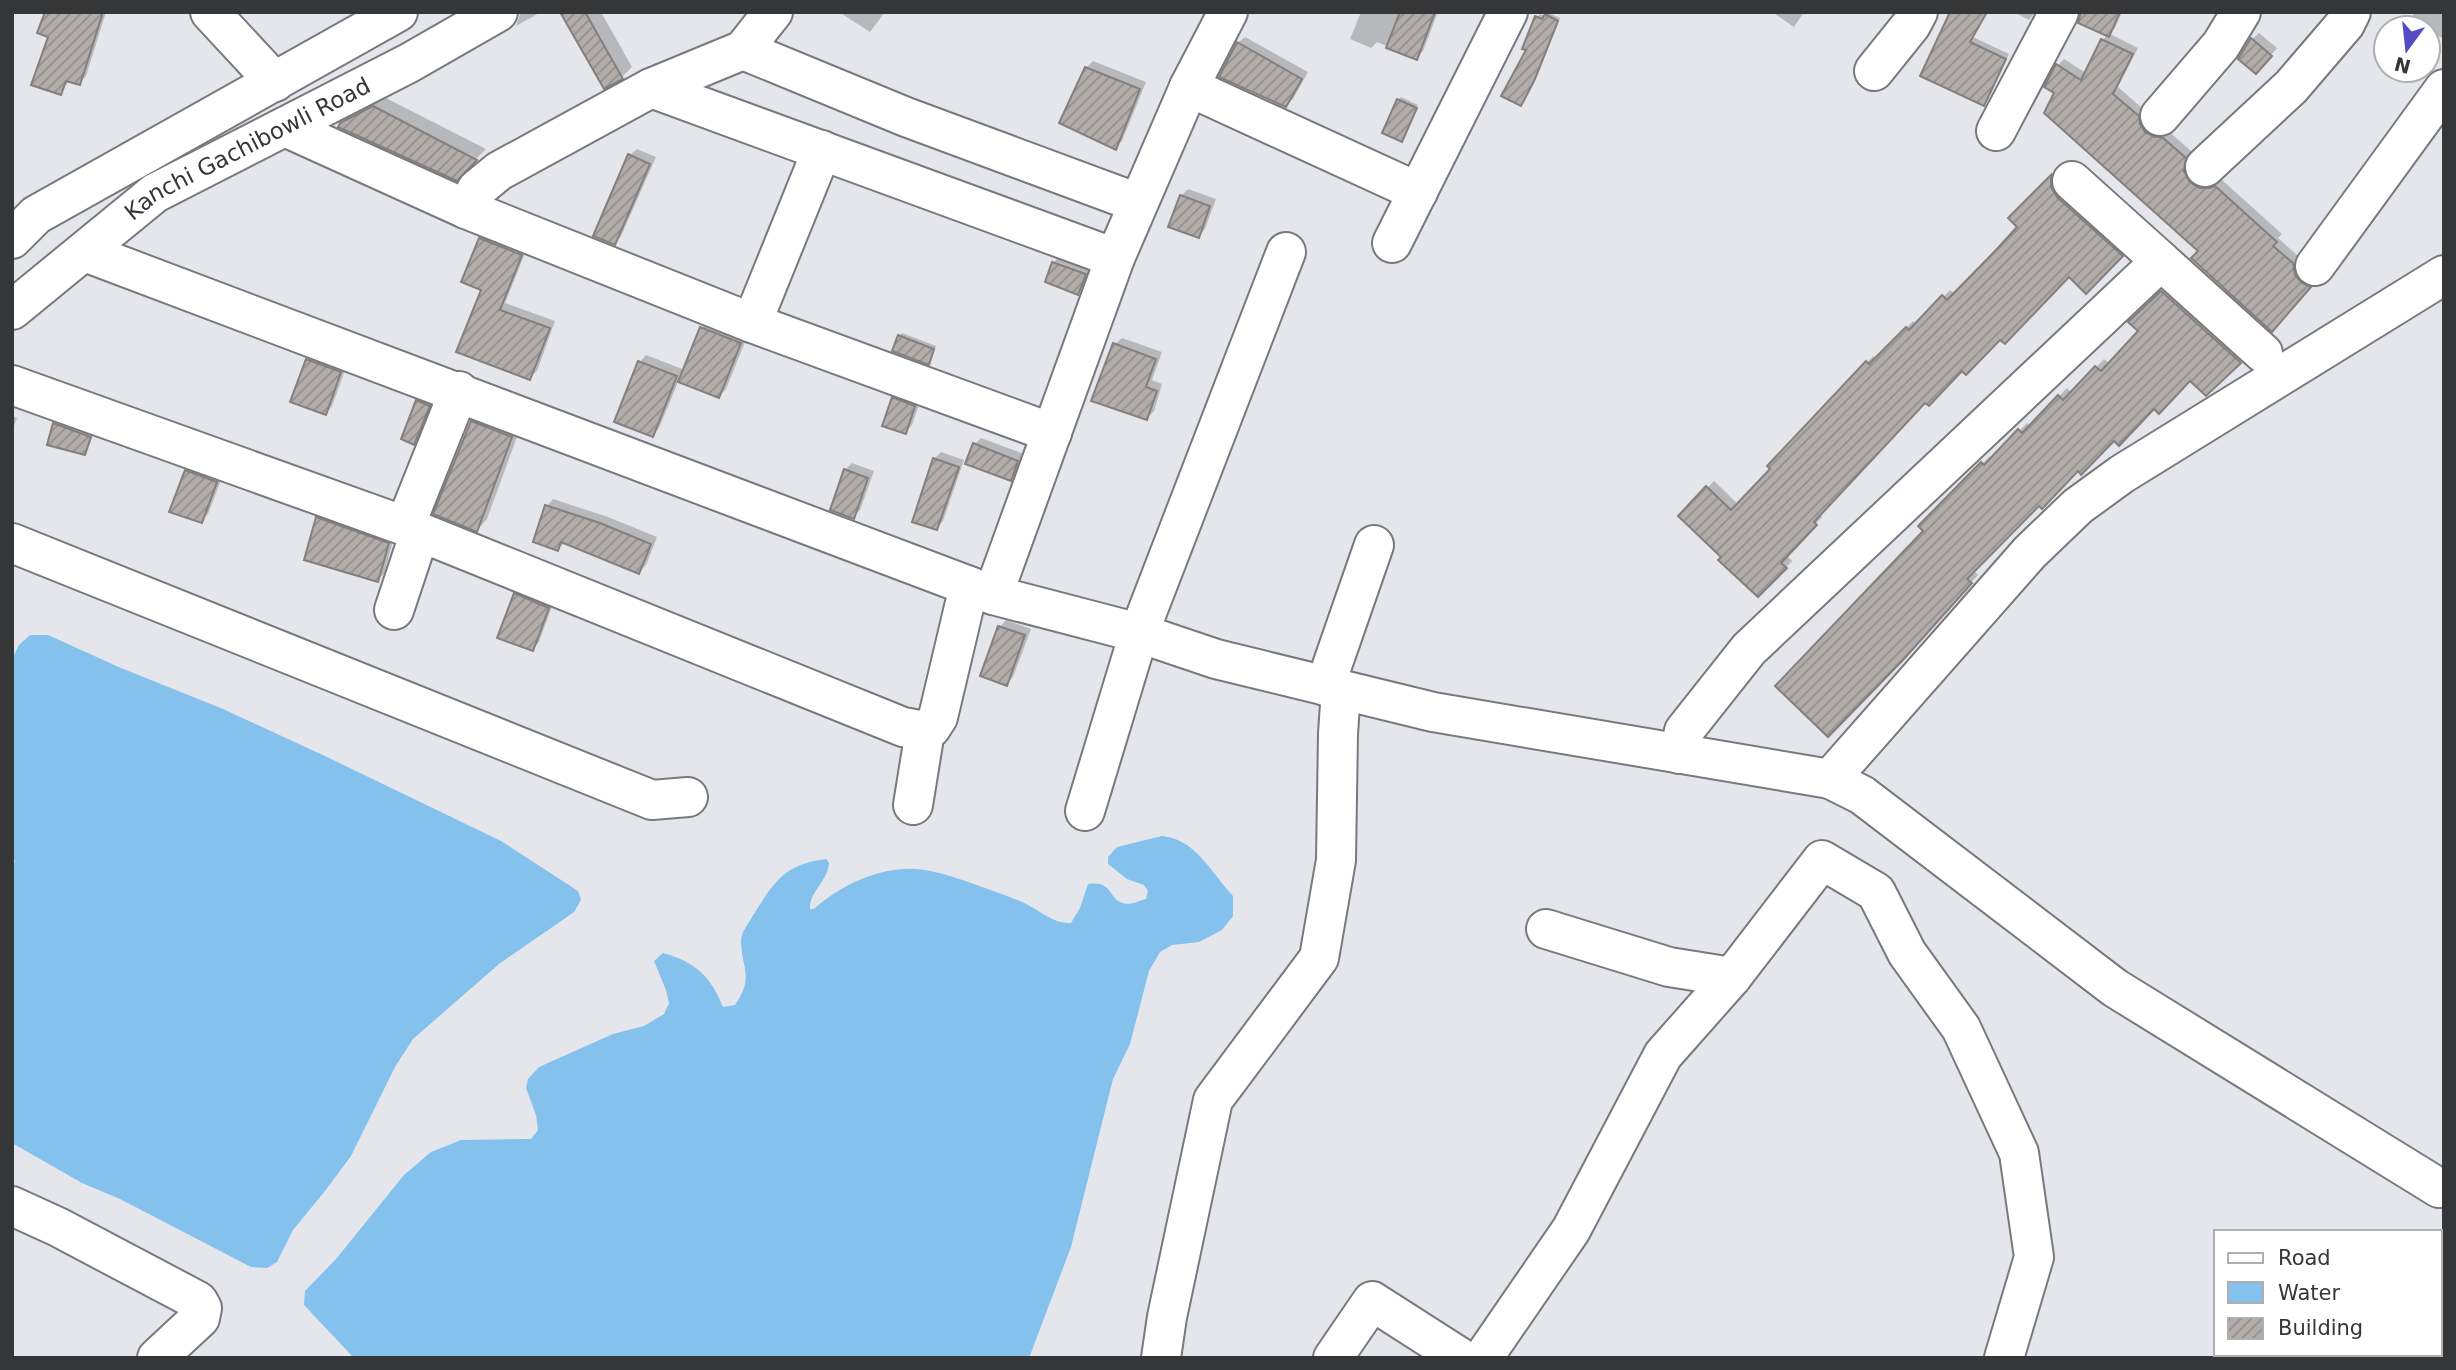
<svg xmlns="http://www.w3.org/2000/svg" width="2456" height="1370" viewBox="0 0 2456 1370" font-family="'DejaVu Sans',sans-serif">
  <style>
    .water { fill: #84c1ed }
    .shadow { fill: #0003 }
    .building { fill: url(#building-hatch); stroke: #847f7c; stroke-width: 2 }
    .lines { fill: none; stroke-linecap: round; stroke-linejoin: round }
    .minor-casing { stroke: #78797e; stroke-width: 42 }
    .major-casing { stroke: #78797e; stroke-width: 42 }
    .minor { stroke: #fff; stroke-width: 38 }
    .major { stroke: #fff; stroke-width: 38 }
    .labels { text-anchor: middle; stroke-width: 6; stroke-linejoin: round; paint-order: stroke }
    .street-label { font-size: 23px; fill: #353638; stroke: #fff }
  </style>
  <defs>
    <pattern id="building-hatch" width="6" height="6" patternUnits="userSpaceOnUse" patternTransform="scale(1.75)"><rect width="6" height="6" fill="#b2adaa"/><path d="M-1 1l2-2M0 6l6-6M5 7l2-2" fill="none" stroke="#928e8b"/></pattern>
  </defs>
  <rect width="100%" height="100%" fill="#e5e6ec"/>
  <g class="water">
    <path d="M 30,635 L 48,635 L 121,668 L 223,709 L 327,757 L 501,841 L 578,891 L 581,900 L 574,912 L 499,964 L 413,1039 L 395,1067 L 351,1156 L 325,1191 L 293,1230 L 277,1262 L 267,1268 L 251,1267 L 120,1199 L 82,1183 L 12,1143 L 12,866 L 15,862 L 12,853 L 12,659 L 19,645 Z"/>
    <path d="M 1162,836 C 1196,839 1212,874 1233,896 L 1233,916 L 1222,930 L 1199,942 L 1172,945 L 1160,952 L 1149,971 L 1130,1044 L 1113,1079 L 1071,1247 L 1029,1358 L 354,1358 L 304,1305 L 305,1291 L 336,1259 L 404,1175 L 431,1152 L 461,1140 L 531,1139 L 538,1130 L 536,1115 L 526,1088 L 528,1079 L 539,1067 L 613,1034 L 644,1026 L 664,1014 L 669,1003 L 666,990 L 654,961 L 663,953 C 696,962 711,977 723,1007 L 735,1005 C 754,977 742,969 741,942 C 741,932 747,926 752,917 C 773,884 783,864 826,859 L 829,863 C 828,881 809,892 810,909 L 814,909 C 841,885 879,867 916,869 C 940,871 965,881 988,889 C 1001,894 1015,898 1028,905 C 1042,912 1054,924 1071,923 L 1080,908 L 1088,884 C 1116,880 1106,902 1128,904 C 1133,904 1141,900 1146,899 L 1148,891 L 1144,885 L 1127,879 L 1108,864 L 1108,857 L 1117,847 Z"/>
  </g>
  <g class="shadow">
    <path d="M 47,12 L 106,12 L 86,76 L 79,83 L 70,80 L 60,93 Z"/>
    <path d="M 521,12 L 541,12 L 516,26 Z"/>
    <path d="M 562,12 L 601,12 L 632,67 L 622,77 Z"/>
    <path d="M 839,12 L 885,12 L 870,32 Z"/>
    <path d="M 1361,12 L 1438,12 L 1423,51 L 1416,58 L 1377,42 L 1371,48 L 1350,39 Z"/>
    <path d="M 1772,12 L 1804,12 L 1794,27 Z"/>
    <path d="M 1953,12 L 1986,12 L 1973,37 L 2009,54 L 1988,100 L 1984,104 Z"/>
    <path d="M 2014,12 L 2035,12 L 2029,20 Z"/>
    <path d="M 2090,12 L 2122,12 L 2115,28 L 2110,34 L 2138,48 L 2118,87 L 2191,151 L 2189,164 L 2206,182 L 2222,180 L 2282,234 L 2278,238 L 2299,257 L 2315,280 L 2278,323 L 2201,251 L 2056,93 L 2058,65 L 2064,59 L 2086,73 L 2103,40 L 2108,34 Z"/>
    <path d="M 2414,12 L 2444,12 L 2444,38 L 2428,33 L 2428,28 L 2409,26 Z"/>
    <path d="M 1549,13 L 1560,18 L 1537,77 L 1523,101 L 1528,49 L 1537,17 L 1540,14 L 1545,16 Z"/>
    <path d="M 2259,33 L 2277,48 L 2263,65 L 2252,39 Z"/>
    <path d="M 1245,37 L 1308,72 L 1293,99 L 1286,105 L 1238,43 Z"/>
    <path d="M 1093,61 L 1146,82 L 1122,141 L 1115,147 L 1086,68 Z"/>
    <path d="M 384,97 L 486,149 L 456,179 L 342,124 L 353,112 Z"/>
    <path d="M 1401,97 L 1418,105 L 1402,140 L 1398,100 Z"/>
    <path d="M 637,149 L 656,157 L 621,236 L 615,243 L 630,155 Z"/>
    <path d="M 2057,172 L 2128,249 L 2086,291 L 2069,275 L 1925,401 L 1819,514 L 1822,517 L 1786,555 L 1792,561 L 1758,595 L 1724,557 L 1680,516 L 1714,481 L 1739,505 L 1773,469 L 1770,466 L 1873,356 L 1877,359 L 1913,321 L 1917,325 L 1950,290 L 1955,294 L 2020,227 L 2011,218 Z"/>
    <path d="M 1188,189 L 1216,199 L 1205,229 L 1199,236 L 1181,196 Z"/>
    <path d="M 487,232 L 527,248 L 505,303 L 555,321 L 537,371 L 530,377 L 483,289 L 480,239 Z"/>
    <path d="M 1060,256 L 1092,267 L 1085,286 L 1078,293 L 1047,281 L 1054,262 Z"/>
    <path d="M 2170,284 L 2247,354 L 2206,394 L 2190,379 L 2114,439 L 2039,504 L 1973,570 L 1978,575 L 1836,727 L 1926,531 L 1921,526 L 1990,456 L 1993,458 L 2027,423 L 2030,426 L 2067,388 L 2072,393 L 2104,359 L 2110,364 L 2141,331 L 2131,322 Z"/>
    <path d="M 709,321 L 747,337 L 726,389 L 719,396 L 679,380 L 659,428 L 653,435 L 640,362 L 646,355 L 685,370 L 702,328 Z"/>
    <path d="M 902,333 L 936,346 L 931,360 L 928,363 L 899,336 Z"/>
    <path d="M 1122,338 L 1162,352 L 1152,380 L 1162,384 L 1154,411 L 1147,418 L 1115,344 Z"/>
    <path d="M 314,353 L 347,365 L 332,406 L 326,413 L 308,360 Z"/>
    <path d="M 900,392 L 921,399 L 912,425 L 905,432 L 893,398 Z"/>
    <path d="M 424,395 L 435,399 L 420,436 L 414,443 L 417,401 Z"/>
    <path d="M 483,411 L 521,426 L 487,519 L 477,530 L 472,422 Z"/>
    <path d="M 12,416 L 17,418 L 12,431 Z"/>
    <path d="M 57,421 L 93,434 L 85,454 L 54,424 Z"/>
    <path d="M 981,438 L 1024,454 L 1017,472 L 1011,479 L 975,444 Z"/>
    <path d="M 941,452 L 964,460 L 943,521 L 937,528 L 934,459 Z"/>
    <path d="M 852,463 L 874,471 L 860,510 L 853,517 L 845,470 Z"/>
    <path d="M 193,464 L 223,475 L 208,514 L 201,521 L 186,471 Z"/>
    <path d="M 553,499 L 608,517 L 657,537 L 646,565 L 639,572 L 565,542 L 558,549 L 547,506 Z"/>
    <path d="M 324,512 L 394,537 L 384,574 L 377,580 L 318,518 Z"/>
    <path d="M 522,588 L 554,601 L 539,642 L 533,649 L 515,594 Z"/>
    <path d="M 1006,620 L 1031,629 L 1013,677 L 1006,684 L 1000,627 Z"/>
  </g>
  <g class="building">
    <path d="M 45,12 L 103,12 L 80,85 L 66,81 L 61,95 L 31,85 L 48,37 L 37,33 Z"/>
    <path d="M 560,12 L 585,12 L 623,79 L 604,89 Z"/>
    <path d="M 1400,12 L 1435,12 L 1417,60 L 1386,48 Z"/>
    <path d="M 1950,12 L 1987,12 L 1970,42 L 2006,59 L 1984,106 L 1920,76 Z"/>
    <path d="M 2081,12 L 2120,12 L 2109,37 L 2078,23 Z"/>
    <path d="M 1545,14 L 1558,21 L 1534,81 L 1521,106 L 1501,96 L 1526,50 L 1522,49 L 1535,16 L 1542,19 Z"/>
    <path d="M 2251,38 L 2272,56 L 2256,74 L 2238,59 Z"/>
    <path d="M 2101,39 L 2133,54 L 2113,94 L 2139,116 L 2140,124 L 2145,132 L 2155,137 L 2162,137 L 2186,158 L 2184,171 L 2190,182 L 2199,188 L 2209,188 L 2215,186 L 2277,242 L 2273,246 L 2293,263 L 2295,275 L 2302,283 L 2311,287 L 2272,332 L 2191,258 L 2198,251 L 2044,113 L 2054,93 L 2044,87 L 2056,64 L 2081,80 Z"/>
    <path d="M 1237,42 L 1302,79 L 1286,107 L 1219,77 Z"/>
    <path d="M 1085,67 L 1140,89 L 1116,150 L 1059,123 Z"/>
    <path d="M 1397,99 L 1417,108 L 1402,142 L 1382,133 Z"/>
    <path d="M 373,106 L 477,160 L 457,181 L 338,127 L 340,123 Z"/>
    <path d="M 628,154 L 650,164 L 615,245 L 593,236 Z"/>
    <path d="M 2051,175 L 2051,187 L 2057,197 L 2123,256 L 2086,294 L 2069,277 L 2005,344 L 2000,340 L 1966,375 L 1962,371 L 1929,406 L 1925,403 L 1814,522 L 1817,525 L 1781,563 L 1787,568 L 1758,597 L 1718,560 L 1721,557 L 1678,516 L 1706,486 L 1731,510 L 1770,469 L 1767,466 L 1866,361 L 1869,364 L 1906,327 L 1909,330 L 1942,295 L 1947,300 L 1996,250 L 2017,227 L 2008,218 Z"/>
    <path d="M 1180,195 L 1210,206 L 1199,238 L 1168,227 Z"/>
    <path d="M 479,238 L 522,255 L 500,310 L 550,328 L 530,380 L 456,352 L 481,290 L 461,282 Z"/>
    <path d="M 1052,262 L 1086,274 L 1078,295 L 1045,282 Z"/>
    <path d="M 2161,291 L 2241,363 L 2206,396 L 2190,381 L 2159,414 L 2154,409 L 2119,446 L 2114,441 L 2081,475 L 2078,471 L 2042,509 L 2039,506 L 1967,579 L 1972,583 L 1903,660 L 1828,737 L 1775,686 L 1923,531 L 1918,526 L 1981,462 L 1984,465 L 2018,429 L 2022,433 L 2058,395 L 2063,400 L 2095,366 L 2101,371 L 2138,331 L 2128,322 Z"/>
    <path d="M 700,327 L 741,343 L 719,398 L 678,382 Z"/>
    <path d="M 898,335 L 934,349 L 929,365 L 892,351 Z"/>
    <path d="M 1113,343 L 1156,359 L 1146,387 L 1157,391 L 1147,420 L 1091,401 Z"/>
    <path d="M 306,359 L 341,372 L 326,415 L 290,402 Z"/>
    <path d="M 638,361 L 677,376 L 653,437 L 614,422 Z"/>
    <path d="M 892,397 L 915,406 L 906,434 L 882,426 Z"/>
    <path d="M 416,400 L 430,406 L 414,445 L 401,439 Z"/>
    <path d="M 471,421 L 512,437 L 477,532 L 433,514 Z"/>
    <path d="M 53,423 L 91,437 L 85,455 L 47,445 Z"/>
    <path d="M 973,443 L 1018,461 L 1011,481 L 965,464 Z"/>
    <path d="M 933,458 L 959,467 L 937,530 L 912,522 Z"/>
    <path d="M 844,469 L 868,478 L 854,519 L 830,510 Z"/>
    <path d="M 185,470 L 217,482 L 202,523 L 169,512 Z"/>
    <path d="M 545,505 L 600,523 L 651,544 L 639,574 L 561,542 L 558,551 L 533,542 Z"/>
    <path d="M 316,517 L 389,543 L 378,582 L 304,560 Z"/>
    <path d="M 514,593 L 549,608 L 533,651 L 497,638 Z"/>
    <path d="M 998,626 L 1025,635 L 1007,686 L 980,676 Z"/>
  </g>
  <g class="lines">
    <g class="minor-casing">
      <g id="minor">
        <path d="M 210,12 L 275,82"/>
        <path d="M 743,50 L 906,117 L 1138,203"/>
        <path d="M 1874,71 L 1911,25 L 1918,12"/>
        <path d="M 1189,87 L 1418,192"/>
        <path d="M 651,88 L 1115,258"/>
        <path d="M 2160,116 L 2221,45 L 2241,12"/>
        <path d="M 285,127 L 466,209 L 752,323 L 1052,433"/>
        <path d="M 1996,131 L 2059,12"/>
        <path d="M 2205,167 L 2291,87 L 2345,24 L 2351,12"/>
        <path d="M 2072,181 L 2161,261"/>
        <path d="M 466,209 L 477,189 L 499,171 L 651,88 L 743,50 L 773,12"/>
        <path d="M 1392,243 L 1508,12"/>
        <path d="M 85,252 L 993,595 L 1139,633 L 1216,659 L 1433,712 L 1830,779 L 2030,552 L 2078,506 L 2122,474 L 2444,275"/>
        <path d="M 2315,266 L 2444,89"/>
        <path d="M 752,323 L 822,150"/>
        <path d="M 12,385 L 405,526 L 903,727 L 925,731"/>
        <path d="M 405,526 L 459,391"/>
        <path d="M 12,543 L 652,800 L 688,797"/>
        <path d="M 993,595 L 1115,258 L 1189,87 L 1228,12"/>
        <path d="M 394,610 L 420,532"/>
        <path d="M 1325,686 L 1374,545"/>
        <path d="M 1679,754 L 1684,731 L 1749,649 L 2161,261 L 2263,353"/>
        <path d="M 1830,779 L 1862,795 L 2115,988 L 2439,1188"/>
        <path d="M 913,805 L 925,731 L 931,728 L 938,717 L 969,586"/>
        <path d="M 1085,811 L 1139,633 L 1286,252"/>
        <path d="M 1546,929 L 1669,967 L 1732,977"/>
        <path d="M 12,1206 L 58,1227 L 198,1301 L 202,1308 L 200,1318 L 157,1358"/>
        <path d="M 1161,1358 L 1167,1317 L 1213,1100 L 1319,958 L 1336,860 L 1338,734 L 1341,689"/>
        <path d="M 1333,1358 L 1372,1301 L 1461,1358"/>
        <path d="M 1483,1358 L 1571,1230 L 1663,1055 L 1732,977 L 1822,860 L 1876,892 L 1907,953 L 1961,1028 L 2019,1153 L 2034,1257 L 2004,1358"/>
      </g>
    </g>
    <g class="major-casing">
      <g id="major">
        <path d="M 12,239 L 36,215 L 398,12"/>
        <path id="s1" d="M 12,310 L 155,193 L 409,63 L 498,12"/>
      </g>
    </g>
    <use href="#minor" class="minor"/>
    <use href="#major" class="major"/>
  </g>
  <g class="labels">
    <g class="street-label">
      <text dy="8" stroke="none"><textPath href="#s1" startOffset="287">Kanchi Gachibowli Road</textPath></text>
    </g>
  </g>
  <rect width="2456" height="1370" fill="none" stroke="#353638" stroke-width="28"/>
  <rect x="2214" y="1230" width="228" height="126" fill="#ffffff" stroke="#aeafaf" stroke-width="2"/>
  <rect x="2228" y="1253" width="35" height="10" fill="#ffffff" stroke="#aeafaf" stroke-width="2"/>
  <text x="2278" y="1265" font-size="21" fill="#353638">Road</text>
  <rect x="2228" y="1282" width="35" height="21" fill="#84c1ed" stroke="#aeafaf" stroke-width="2"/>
  <text x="2278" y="1300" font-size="21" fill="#353638">Water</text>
  <rect x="2228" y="1318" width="35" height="21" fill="url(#building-hatch)" stroke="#aeafaf" stroke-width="2"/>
  <text x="2278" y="1335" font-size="21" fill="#353638">Building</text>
  <g transform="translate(2407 49) rotate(195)"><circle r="33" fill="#ffffff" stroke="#aeafaf" stroke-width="2"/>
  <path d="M0-5L12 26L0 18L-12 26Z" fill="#554bc2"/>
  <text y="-10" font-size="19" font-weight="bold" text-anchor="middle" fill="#353638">N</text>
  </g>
</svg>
